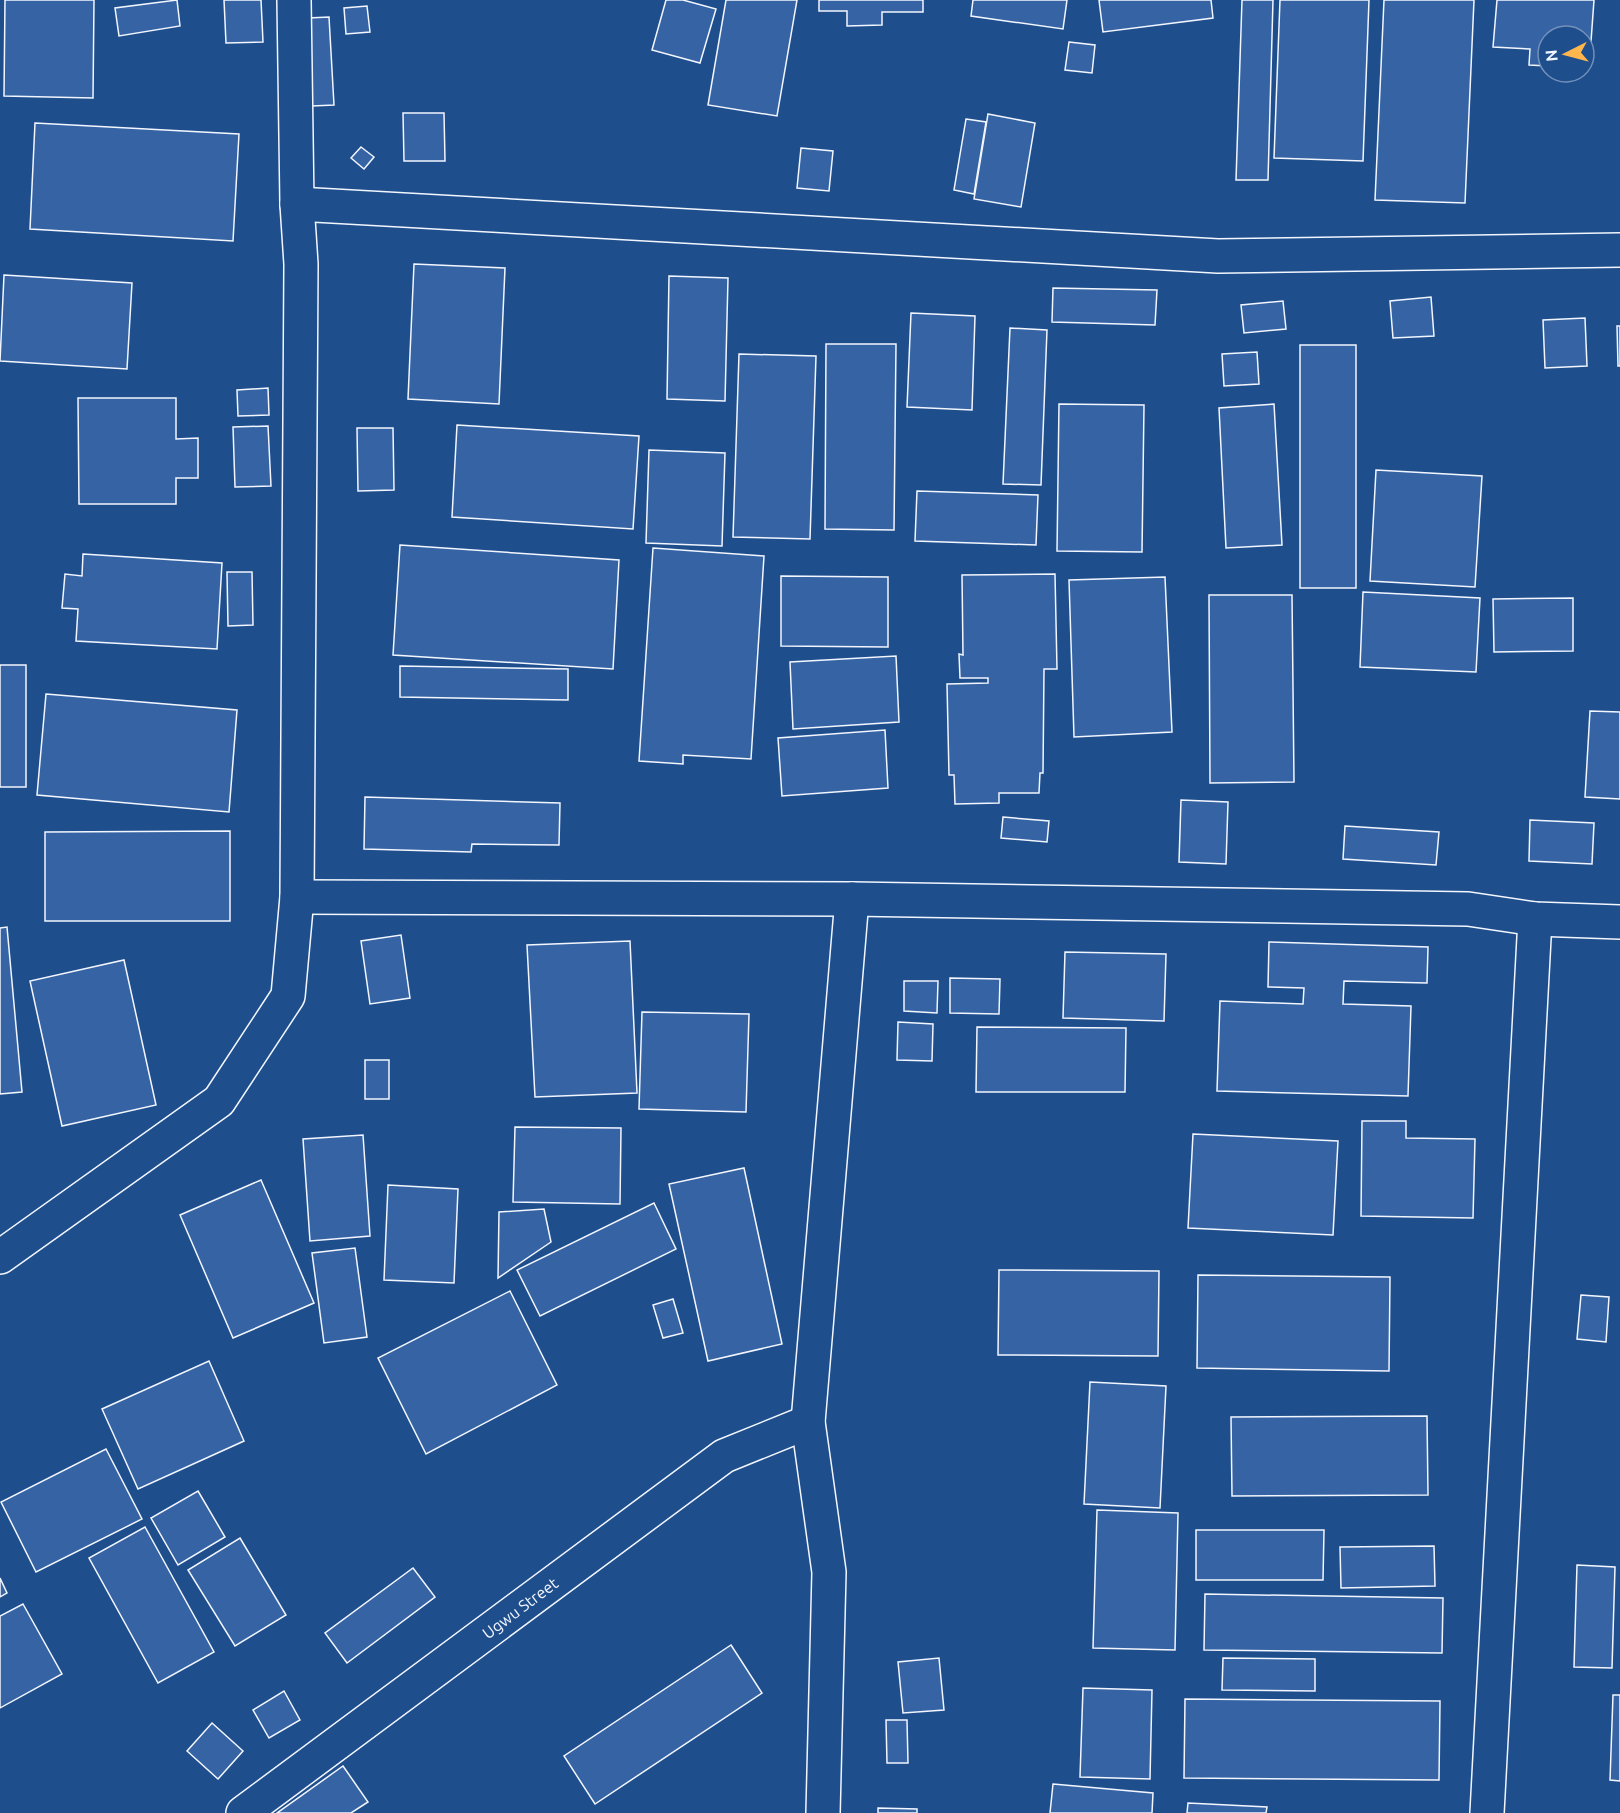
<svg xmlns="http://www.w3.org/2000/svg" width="1620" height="1813" viewBox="0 0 1620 1813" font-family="Ubuntu,sans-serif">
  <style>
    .building { fill: #3563a3; stroke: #f2f6ff; stroke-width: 1.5 }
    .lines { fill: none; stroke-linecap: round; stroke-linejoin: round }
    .minor-casing { stroke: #f2f6ff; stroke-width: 36 }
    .minor { stroke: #1f4e8c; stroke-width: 33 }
    .labels { text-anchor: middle; stroke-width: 4.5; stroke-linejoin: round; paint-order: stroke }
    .street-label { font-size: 16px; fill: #f2f6ff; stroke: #1f4e8c }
  </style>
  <rect width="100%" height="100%" fill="#1f4e8c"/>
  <g class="building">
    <path d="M 5,0 L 94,0 L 93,98 L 4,96 Z"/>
    <path d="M 177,0 L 180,26 L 119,36 L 115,8 Z"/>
    <path d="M 224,0 L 261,0 L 263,42 L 226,43 Z"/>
    <path d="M 666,0 L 683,0 L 716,9 L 700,63 L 652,50 Z"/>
    <path d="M 726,0 L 797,0 L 777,116 L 708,105 Z"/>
    <path d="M 819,0 L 923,0 L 923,12 L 882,12 L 882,25 L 847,26 L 847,11 L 819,11 Z"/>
    <path d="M 973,0 L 1067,0 L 1063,29 L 971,16 Z"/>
    <path d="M 1099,0 L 1211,0 L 1213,18 L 1103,32 Z"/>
    <path d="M 1242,0 L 1273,0 L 1268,180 L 1236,180 Z"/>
    <path d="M 1280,0 L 1369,0 L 1363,161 L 1274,158 Z"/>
    <path d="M 1384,0 L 1474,0 L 1465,203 L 1375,200 Z"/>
    <path d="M 1497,0 L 1594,0 L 1590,55 L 1584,54 L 1584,36 L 1548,36 L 1548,66 L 1529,65 L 1530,49 L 1493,47 Z"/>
    <path d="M 367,6 L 370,32 L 346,34 L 344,8 Z"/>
    <path d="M 329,17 L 334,105 L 312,106 L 308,18 Z"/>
    <path d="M 1069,42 L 1095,45 L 1092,73 L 1065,70 Z"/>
    <path d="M 403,113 L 444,113 L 445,161 L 404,161 Z"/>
    <path d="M 988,114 L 1035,123 L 1021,207 L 974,199 Z"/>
    <path d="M 966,119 L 986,122 L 974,194 L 954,190 Z"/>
    <path d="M 35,123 L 239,134 L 233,241 L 30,229 Z"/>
    <path d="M 361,147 L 374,157 L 364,169 L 351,158 Z"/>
    <path d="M 801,148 L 833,151 L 829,191 L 797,188 Z"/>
    <path d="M 414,264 L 505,268 L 499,404 L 408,399 Z"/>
    <path d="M 4,275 L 132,283 L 127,369 L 0,361 Z"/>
    <path d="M 669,276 L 728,278 L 725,401 L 667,399 Z"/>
    <path d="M 1053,288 L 1157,290 L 1155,325 L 1052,322 Z"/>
    <path d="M 1431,297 L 1434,336 L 1393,338 L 1390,301 Z"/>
    <path d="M 1283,301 L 1286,329 L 1244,333 L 1241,305 Z"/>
    <path d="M 911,313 L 975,316 L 972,410 L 907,407 Z"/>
    <path d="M 1585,318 L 1587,366 L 1545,368 L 1543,320 Z"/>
    <path d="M 1617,326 L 1620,326 L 1620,366 L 1618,366 Z"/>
    <path d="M 1010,328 L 1047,330 L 1041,485 L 1003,484 Z"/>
    <path d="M 826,344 L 896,344 L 894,530 L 825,529 Z"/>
    <rect x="1300" y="345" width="56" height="243"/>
    <path d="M 1257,352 L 1259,384 L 1224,386 L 1222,354 Z"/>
    <path d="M 739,354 L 816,356 L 810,539 L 733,537 Z"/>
    <path d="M 268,388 L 269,415 L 238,416 L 237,390 Z"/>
    <path d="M 78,398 L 176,398 L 176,439 L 198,438 L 198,478 L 176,478 L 176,504 L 79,504 Z"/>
    <path d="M 1059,404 L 1144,405 L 1142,552 L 1057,551 Z"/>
    <path d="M 1274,404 L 1282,545 L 1226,548 L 1219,408 Z"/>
    <path d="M 457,425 L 639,436 L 633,529 L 452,517 Z"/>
    <path d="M 268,426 L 271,486 L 235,487 L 233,427 Z"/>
    <path d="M 357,428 L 393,428 L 394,490 L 358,491 Z"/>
    <path d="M 649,450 L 725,453 L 722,546 L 646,543 Z"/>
    <path d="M 1376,470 L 1482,476 L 1475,587 L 1370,581 Z"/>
    <path d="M 917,491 L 1038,495 L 1036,545 L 915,541 Z"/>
    <path d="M 400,545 L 619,560 L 613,669 L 393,655 Z"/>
    <path d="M 653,548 L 764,556 L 751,759 L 683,755 L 683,764 L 639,761 Z"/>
    <path d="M 83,554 L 222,563 L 217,649 L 76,641 L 78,609 L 62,608 L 65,574 L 82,576 Z"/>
    <path d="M 227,572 L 252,572 L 253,625 L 228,626 Z"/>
    <path d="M 1055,574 L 1057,669 L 1044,669 L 1043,773 L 1040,773 L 1039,793 L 999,793 L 999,803 L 955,804 L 954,775 L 949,775 L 947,684 L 988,683 L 988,678 L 960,678 L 959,654 L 963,655 L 962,575 Z"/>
    <path d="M 781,576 L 888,577 L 888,647 L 781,646 Z"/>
    <path d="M 1165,577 L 1172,732 L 1074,737 L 1069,580 Z"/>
    <path d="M 1363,592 L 1480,598 L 1476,672 L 1360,667 Z"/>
    <path d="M 1209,595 L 1292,595 L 1294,782 L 1210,783 Z"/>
    <path d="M 1573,598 L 1573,651 L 1494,652 L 1493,599 Z"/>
    <path d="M 896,656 L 899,722 L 793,729 L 790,662 Z"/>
    <rect x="0" y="665" width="26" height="122"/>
    <path d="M 400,666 L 568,669 L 568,700 L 400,697 Z"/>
    <path d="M 46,694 L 237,710 L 229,812 L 37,795 Z"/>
    <path d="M 1590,711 L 1620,712 L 1620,799 L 1585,797 Z"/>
    <path d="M 885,730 L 888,788 L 782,796 L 778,738 Z"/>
    <path d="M 365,797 L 560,803 L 559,845 L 472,844 L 471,852 L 364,849 Z"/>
    <path d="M 1181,800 L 1228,802 L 1226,864 L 1179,862 Z"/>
    <path d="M 1003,817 L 1049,821 L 1047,842 L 1001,838 Z"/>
    <path d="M 1530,820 L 1594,823 L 1592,864 L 1529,861 Z"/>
    <path d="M 1345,826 L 1439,832 L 1436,865 L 1343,859 Z"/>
    <path d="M 230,831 L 230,921 L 45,921 L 45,832 Z"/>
    <path d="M 7,927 L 22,1092 L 0,1094 L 0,928 Z"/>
    <path d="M 401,935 L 410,998 L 370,1004 L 361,941 Z"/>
    <path d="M 630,941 L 637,1093 L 535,1097 L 527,945 Z"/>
    <path d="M 1269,942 L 1428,947 L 1427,983 L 1344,981 L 1343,1004 L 1411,1006 L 1408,1096 L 1217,1091 L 1220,1001 L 1303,1004 L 1304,988 L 1268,987 Z"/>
    <path d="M 1065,952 L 1166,954 L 1164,1021 L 1063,1018 Z"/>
    <path d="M 124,960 L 156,1105 L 62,1126 L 30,981 Z"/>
    <path d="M 950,978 L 1000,979 L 999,1014 L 950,1013 Z"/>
    <path d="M 904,981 L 938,981 L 937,1013 L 904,1011 Z"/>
    <path d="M 642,1012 L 749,1014 L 746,1112 L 639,1109 Z"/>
    <path d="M 898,1022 L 933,1024 L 932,1061 L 897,1060 Z"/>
    <path d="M 977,1027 L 1126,1028 L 1125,1092 L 976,1092 Z"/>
    <rect x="365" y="1060" width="24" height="39"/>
    <path d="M 1362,1121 L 1406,1121 L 1406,1138 L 1475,1139 L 1473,1218 L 1361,1216 Z"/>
    <path d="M 515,1127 L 621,1128 L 620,1204 L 513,1202 Z"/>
    <path d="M 1193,1134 L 1338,1141 L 1333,1235 L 1188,1228 Z"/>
    <path d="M 363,1135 L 370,1236 L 310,1241 L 303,1139 Z"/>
    <path d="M 744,1168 L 782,1344 L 708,1361 L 669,1184 Z"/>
    <path d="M 261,1180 L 314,1303 L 233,1338 L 180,1215 Z"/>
    <path d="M 388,1185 L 458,1189 L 454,1283 L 384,1280 Z"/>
    <path d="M 654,1203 L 676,1249 L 540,1316 L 517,1270 Z"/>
    <path d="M 544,1209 L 551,1242 L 498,1278 L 499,1212 Z"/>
    <path d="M 355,1248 L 367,1337 L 324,1343 L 312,1253 Z"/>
    <path d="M 999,1270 L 1159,1271 L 1158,1356 L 998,1355 Z"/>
    <path d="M 1198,1275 L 1390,1277 L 1389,1371 L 1197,1368 Z"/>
    <path d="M 510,1291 L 557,1385 L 426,1454 L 378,1358 Z"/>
    <path d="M 1581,1295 L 1609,1297 L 1606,1342 L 1577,1339 Z"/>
    <path d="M 673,1299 L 683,1333 L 663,1338 L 653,1305 Z"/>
    <path d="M 209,1361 L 244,1441 L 138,1489 L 102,1409 Z"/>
    <path d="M 1090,1382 L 1166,1386 L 1160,1508 L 1084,1504 Z"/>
    <path d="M 1427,1416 L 1428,1495 L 1232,1496 L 1231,1417 Z"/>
    <path d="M 106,1449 L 142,1519 L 36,1572 L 1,1502 Z"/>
    <path d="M 198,1491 L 225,1537 L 178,1565 L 151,1518 Z"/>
    <path d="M 1097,1510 L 1178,1513 L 1175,1650 L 1093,1648 Z"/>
    <path d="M 145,1527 L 214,1652 L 158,1683 L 89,1558 Z"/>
    <path d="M 1196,1530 L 1324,1530 L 1323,1580 L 1196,1580 Z"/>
    <path d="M 240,1538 L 286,1615 L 235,1646 L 188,1570 Z"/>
    <path d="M 1434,1546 L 1435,1586 L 1341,1588 L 1340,1547 Z"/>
    <path d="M 1577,1565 L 1615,1567 L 1612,1668 L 1574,1667 Z"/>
    <path d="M 413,1568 L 435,1597 L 347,1663 L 325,1633 Z"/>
    <path d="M 0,1578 L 7,1593 L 0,1597 Z"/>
    <path d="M 1205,1594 L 1443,1598 L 1442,1653 L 1204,1650 Z"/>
    <path d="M 23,1604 L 62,1674 L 0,1708 L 0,1616 Z"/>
    <path d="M 731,1645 L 762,1693 L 595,1804 L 564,1756 Z"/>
    <path d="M 939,1658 L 944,1710 L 903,1713 L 898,1662 Z"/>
    <path d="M 1223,1658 L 1315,1659 L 1315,1691 L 1222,1690 Z"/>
    <path d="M 1083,1688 L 1152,1690 L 1150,1779 L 1080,1777 Z"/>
    <path d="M 284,1691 L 300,1720 L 269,1738 L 253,1710 Z"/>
    <path d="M 1613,1695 L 1620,1695 L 1620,1781 L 1610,1780 Z"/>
    <path d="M 1185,1699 L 1440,1701 L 1439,1780 L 1184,1778 Z"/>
    <path d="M 886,1720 L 907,1720 L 908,1763 L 887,1763 Z"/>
    <path d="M 212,1723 L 243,1751 L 218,1779 L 187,1751 Z"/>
    <path d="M 343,1766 L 368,1802 L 351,1813 L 277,1813 Z"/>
    <path d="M 1053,1784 L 1153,1793 L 1152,1813 L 1050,1813 Z"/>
    <path d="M 1188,1803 L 1267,1807 L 1266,1813 L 1187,1813 Z"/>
    <path d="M 878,1808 L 917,1809 L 917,1813 L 878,1813 Z"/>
  </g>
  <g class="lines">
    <g class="minor-casing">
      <g id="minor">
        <path d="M 297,204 L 1218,256 L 1620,250"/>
        <path d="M 297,897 L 852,899 L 1468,909 L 1535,919 L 1620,922"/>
        <path d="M 0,1257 L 219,1101 L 288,996 L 297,897 L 301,264 L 297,204 L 294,0"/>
        <path d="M 243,1813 L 724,1456 L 808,1422"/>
        <path d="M 823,1813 L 829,1572 L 808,1422 L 852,899"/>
        <path d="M 1487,1813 L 1535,919"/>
      </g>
    </g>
    <use href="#minor" class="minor"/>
  </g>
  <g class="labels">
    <g class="street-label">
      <text transform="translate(520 1608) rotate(-37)" y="6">Ugwu Street</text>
    </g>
  </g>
  <g transform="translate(1566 54) rotate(264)"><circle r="28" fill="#1f4e8c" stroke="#7391ba" stroke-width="1.5"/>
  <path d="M0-4.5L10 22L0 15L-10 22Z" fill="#ffb74d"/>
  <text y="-9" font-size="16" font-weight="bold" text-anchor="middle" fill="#f2f6ff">N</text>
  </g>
</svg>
